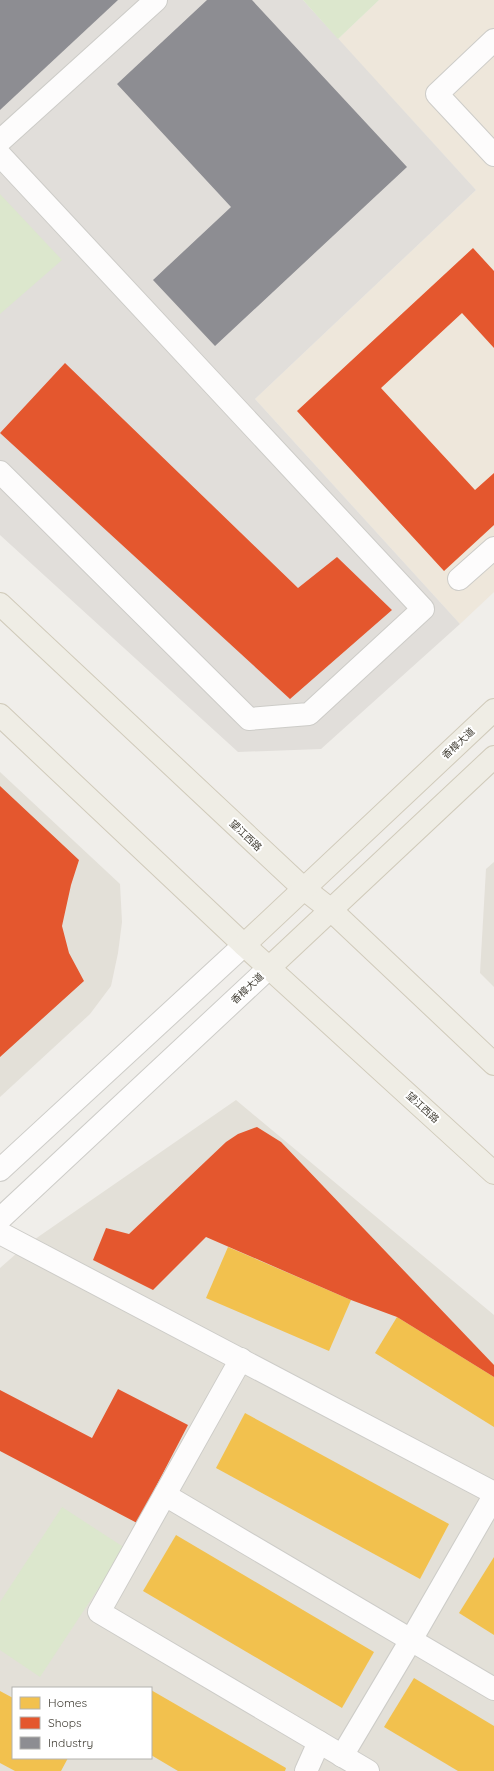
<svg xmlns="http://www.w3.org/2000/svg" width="494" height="1771" viewBox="0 0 494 1771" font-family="Quicksand,'Noto Sans SC',sans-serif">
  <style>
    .residential { fill: #e3e0d8; fill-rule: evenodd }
    .commercial { fill: #eee7db }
    .industrial { fill: #e1deda }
    .green { fill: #dce7cd }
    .homes { fill: #f2c14e }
    .shops { fill: #e4572e }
    .industry { fill: #8d8d92 }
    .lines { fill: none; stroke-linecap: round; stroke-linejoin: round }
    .minor-casing { stroke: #cdccc8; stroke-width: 24 }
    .major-casing { stroke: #d0caba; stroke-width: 24 }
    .minor { stroke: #fdfcfc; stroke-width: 22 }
    .major { stroke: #efede5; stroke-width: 22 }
    .labels { text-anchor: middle; stroke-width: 4; stroke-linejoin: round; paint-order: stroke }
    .street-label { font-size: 10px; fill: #444037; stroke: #fff }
  </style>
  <rect width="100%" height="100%" fill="#f0eeea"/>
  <g class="residential">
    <path d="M 0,772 L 120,884 L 122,922 L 118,953 L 111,986 L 90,1014 L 0,1097 Z"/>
    <path d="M 494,862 L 494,987 L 480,973 L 486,869 Z"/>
    <path d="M 236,1100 L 494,1315 L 494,1771 L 0,1771 L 0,1268 L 25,1246 ZM 13,1688 L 151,1688 L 151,1758 L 13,1758 Z"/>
  </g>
  <path class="commercial" d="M 379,0 L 494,0 L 494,592 L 460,624 L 255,399 L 476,190 L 338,39 Z"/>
  <path class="industrial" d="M 0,0 L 303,0 L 476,190 L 255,399 L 460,624 L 321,749 L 238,752 L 0,535 Z"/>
  <g class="green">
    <path d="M 303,0 L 379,0 L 338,39 Z"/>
    <path d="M 0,194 L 62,260 L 0,314 Z"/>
    <path d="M 62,1507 L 125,1548 L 40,1677 L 0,1650 L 0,1602 Z"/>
  </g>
  <g class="homes">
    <path d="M 228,1247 L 351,1300 L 329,1351 L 206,1298 Z"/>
    <path d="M 397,1317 L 494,1377 L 494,1427 L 375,1353 Z"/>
    <path d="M 245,1413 L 449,1524 L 420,1579 L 216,1468 Z"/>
    <path d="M 176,1535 L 374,1652 L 342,1708 L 143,1591 Z"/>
    <path d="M 494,1557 L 494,1635 L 459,1613 Z"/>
    <path d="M 414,1678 L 494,1726 L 494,1771 L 458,1771 L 384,1727 Z"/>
    <path d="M 151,1690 L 286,1768 L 285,1771 L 178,1771 L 151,1755 Z"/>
    <path d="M 0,1691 L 13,1698 L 13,1758 L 68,1758 L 61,1771 L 15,1771 L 0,1763 Z"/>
  </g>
  <g class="shops">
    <path d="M 473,248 L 494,271 L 494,348 L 462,313 L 381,388 L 475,490 L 494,473 L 494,525 L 444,571 L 297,411 Z"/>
    <path d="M 65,363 L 298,588 L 337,557 L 392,610 L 290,699 L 0,433 Z"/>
    <path d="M 0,786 L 79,860 L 71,885 L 62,926 L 69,953 L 84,981 L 0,1057 Z"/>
    <path d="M 257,1127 L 281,1142 L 494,1365 L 494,1377 L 397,1317 L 351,1300 L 206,1237 L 153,1290 L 93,1260 L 106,1228 L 129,1234 L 226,1142 L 238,1134 Z"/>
    <path d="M 118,1389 L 188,1425 L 137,1523 L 0,1451 L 0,1390 L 92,1438 Z"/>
  </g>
  <g class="industry">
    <path d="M 0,0 L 118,0 L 0,110 Z"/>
    <path d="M 207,0 L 252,0 L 407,167 L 215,346 L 153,280 L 231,207 L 117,84 Z"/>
  </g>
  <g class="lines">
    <g class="minor-casing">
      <g id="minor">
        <path d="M 494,40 L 437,94 L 494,155"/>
        <path d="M 0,141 L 156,0"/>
        <path d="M 0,155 L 423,609 L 309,714 L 249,719 L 0,472"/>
        <path d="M 459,579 L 494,548"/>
        <path d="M 0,1170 L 244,945"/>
        <path d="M 0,1219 L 270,967"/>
        <path d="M 0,1233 L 494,1493"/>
        <path d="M 241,1359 L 99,1612 L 368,1771"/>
        <path d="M 165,1495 L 494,1689"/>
        <path d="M 342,1756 L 411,1640 L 494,1496"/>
        <path d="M 306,1771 L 319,1742"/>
      </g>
    </g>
    <g class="major-casing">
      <g id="major">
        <path d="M 0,604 L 303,888 L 331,910 L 494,1064"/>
        <path d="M 0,715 L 244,945 L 494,1173"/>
        <path d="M 244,945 L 494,710"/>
        <path d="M 270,967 L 494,757"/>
      </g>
    </g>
    <use href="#minor" class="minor"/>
    <use href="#major" class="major"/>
  </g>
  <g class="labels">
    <g class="street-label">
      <text transform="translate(458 743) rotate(-43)" y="4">香樟大道</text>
      <text transform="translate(246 835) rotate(43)" y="4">望江西路</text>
      <text transform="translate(247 988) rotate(-43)" y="4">香樟大道</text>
      <text transform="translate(423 1107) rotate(42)" y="4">望江西路</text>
    </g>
  </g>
  <rect x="12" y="1687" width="140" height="72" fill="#ffffff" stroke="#b4b3af"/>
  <rect x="20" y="1697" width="20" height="12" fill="#f2c14e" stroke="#b4b3af"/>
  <text x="48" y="1707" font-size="12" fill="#444037">Homes</text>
  <rect x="20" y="1717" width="20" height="12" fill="#e4572e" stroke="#b4b3af"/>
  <text x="48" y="1727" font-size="12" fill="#444037">Shops</text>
  <rect x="20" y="1737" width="20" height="12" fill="#8d8d92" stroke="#b4b3af"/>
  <text x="48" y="1747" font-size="12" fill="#444037">Industry</text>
</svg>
